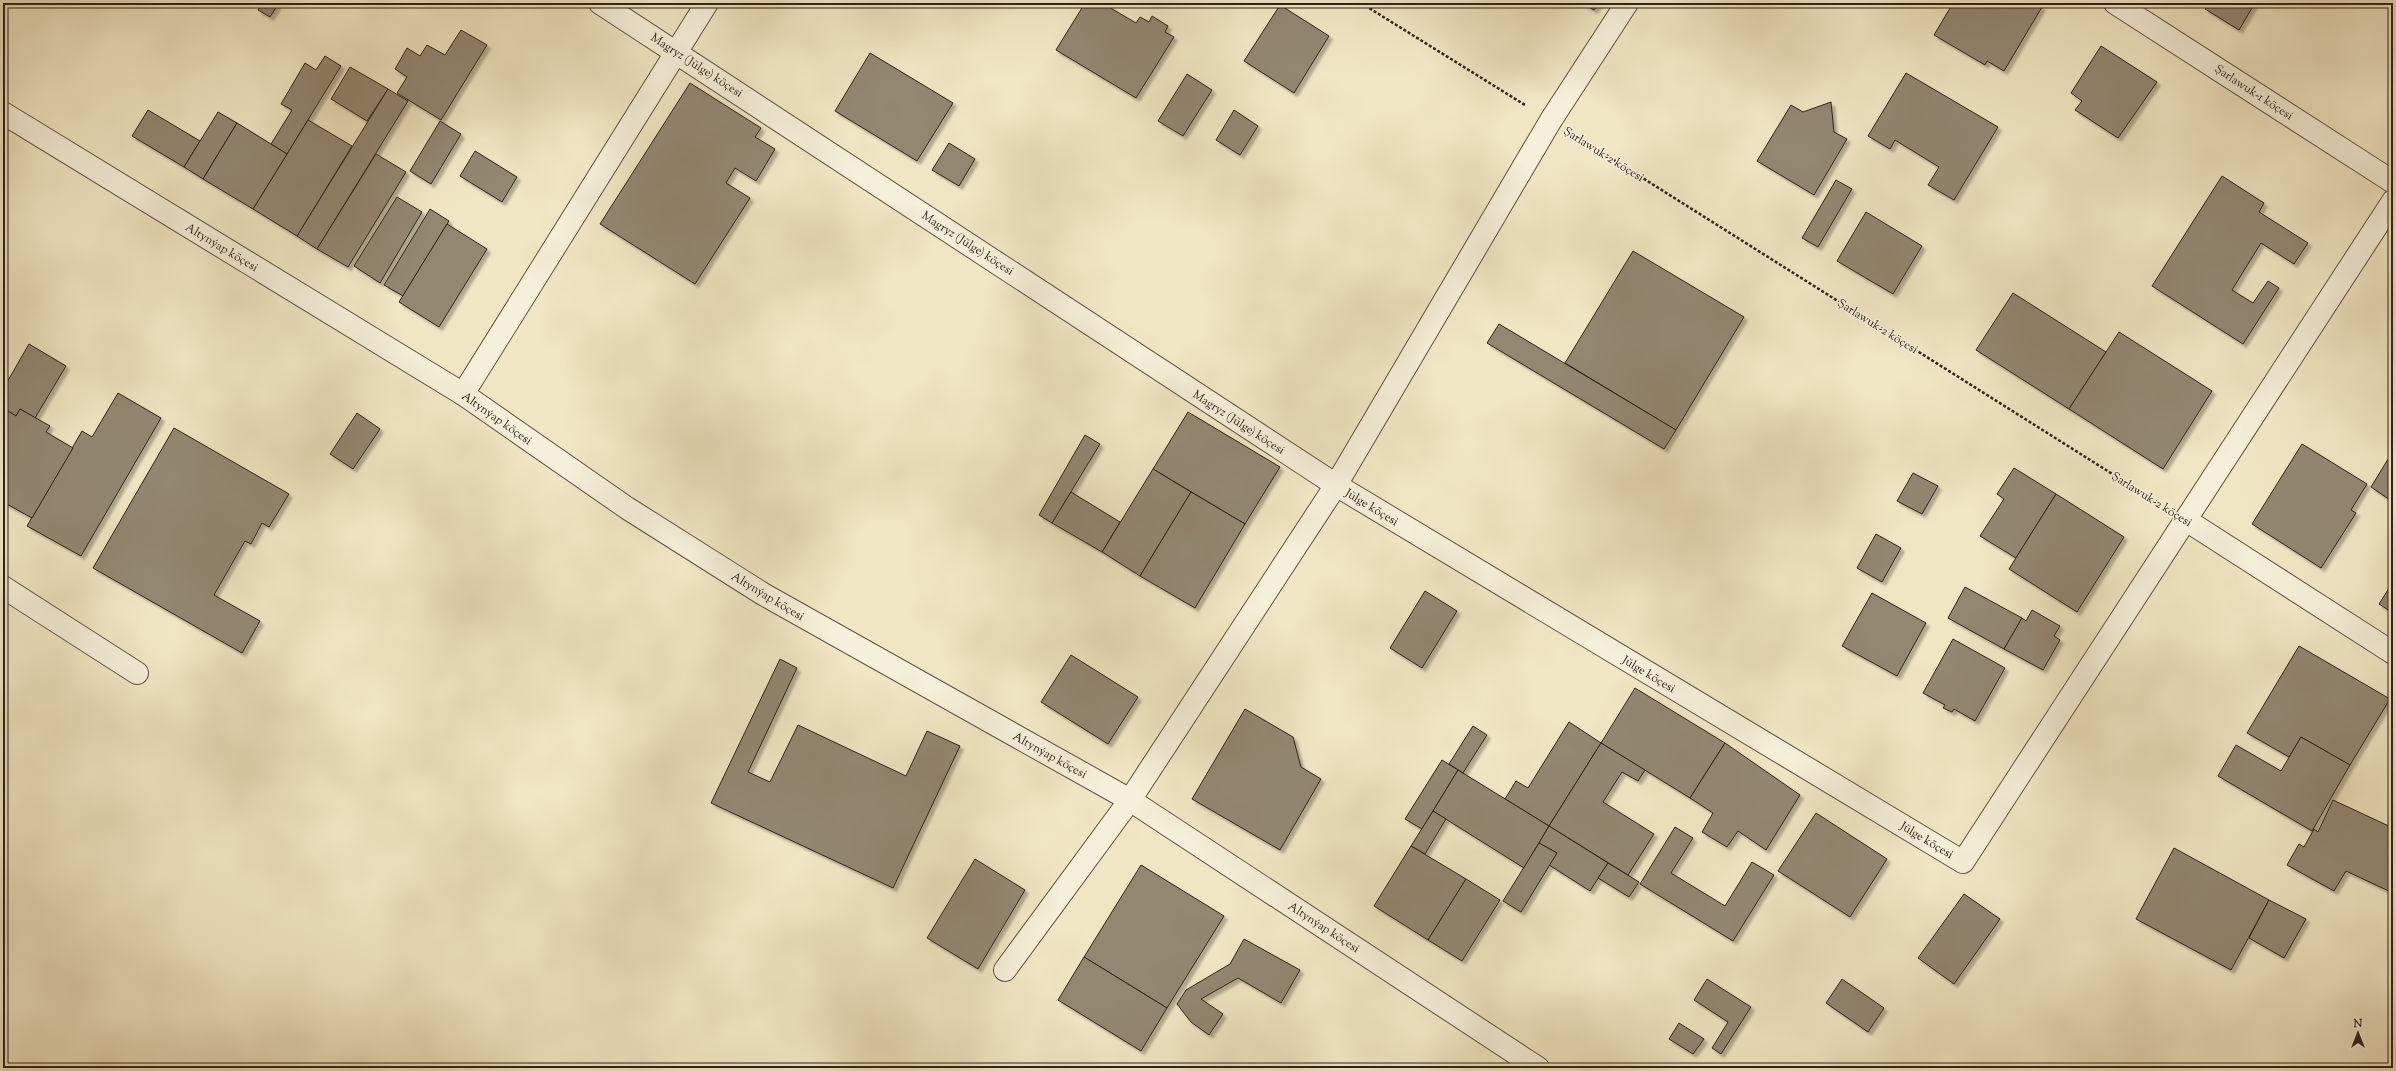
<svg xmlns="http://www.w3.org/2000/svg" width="2396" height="1071" viewBox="0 0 2396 1071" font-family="'Sorts Mill Goudy',serif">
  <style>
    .building { fill: #938772; stroke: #2e2119; filter: url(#shadow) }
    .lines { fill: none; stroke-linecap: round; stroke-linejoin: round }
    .minor-casing { stroke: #5f5244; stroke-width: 24 }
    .path { stroke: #2e2119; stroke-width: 2.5; stroke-dasharray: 3 2; stroke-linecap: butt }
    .minor { stroke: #f6efd9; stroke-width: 22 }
    .labels { text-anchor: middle; stroke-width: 3; stroke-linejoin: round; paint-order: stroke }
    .street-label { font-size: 12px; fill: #2e2119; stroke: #f6efd9 }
  </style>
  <defs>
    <filter id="shadow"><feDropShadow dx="3.5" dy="3.5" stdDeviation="1" flood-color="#0004"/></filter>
  </defs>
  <rect width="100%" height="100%" fill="#f1e6c4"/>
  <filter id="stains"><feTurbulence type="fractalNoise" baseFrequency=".005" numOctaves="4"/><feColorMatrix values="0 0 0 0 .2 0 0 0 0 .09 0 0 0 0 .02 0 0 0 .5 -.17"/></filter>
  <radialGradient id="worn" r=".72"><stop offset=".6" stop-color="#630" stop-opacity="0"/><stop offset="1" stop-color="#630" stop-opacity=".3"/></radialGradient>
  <g class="building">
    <path d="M 262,3 L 279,3 L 270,17 L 258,10 Z"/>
    <path d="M 1085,3 L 1102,3 L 1136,23 L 1140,17 L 1149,22 L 1152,16 L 1168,26 L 1165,32 L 1174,37 L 1136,98 L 1056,50 Z"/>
    <path d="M 1582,3 L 1599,3 L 1594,10 Z"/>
    <path d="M 1953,3 L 2035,3 L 2042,7 L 2004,71 L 1987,61 L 1985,65 L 1934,35 Z"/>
    <path d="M 2209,3 L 2255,3 L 2239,30 L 2205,9 Z"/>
    <path d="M 1280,5 L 1329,36 L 1294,93 L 1244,61 Z"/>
    <path d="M 461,30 L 487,45 L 441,120 L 397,93 L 407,77 L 395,69 L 407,48 L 420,56 L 427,45 L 445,55 Z"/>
    <path d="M 2101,46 L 2157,82 L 2118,138 L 2075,110 L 2082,101 L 2071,93 Z"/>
    <path d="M 870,53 L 953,103 L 917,161 L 835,111 Z"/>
    <path d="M 325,56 L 341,66 L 287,154 L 271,144 L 292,110 L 281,104 L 305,63 L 316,70 Z"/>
    <path d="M 350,67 L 388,89 L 367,121 L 331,99 Z"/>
    <path d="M 1906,73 L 1998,127 L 1954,200 L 1928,185 L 1939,167 L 1895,140 L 1890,149 L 1868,136 Z"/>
    <path d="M 1187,74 L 1212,90 L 1183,136 L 1158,121 Z"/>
    <path d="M 690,83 L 761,128 L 755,137 L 775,149 L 756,181 L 735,168 L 726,183 L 750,198 L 695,284 L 600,224 Z"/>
    <path d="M 388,89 L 408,101 L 317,249 L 297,236 Z"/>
    <path d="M 1831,102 L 1834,132 L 1847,139 L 1814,195 L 1757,161 L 1791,105 L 1803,112 Z"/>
    <path d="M 148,110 L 200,141 L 184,167 L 132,136 Z"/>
    <path d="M 1234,110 L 1258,126 L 1240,155 L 1216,140 Z"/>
    <path d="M 218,112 L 237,123 L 203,179 L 184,167 Z"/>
    <path d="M 308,120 L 352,146 L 297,236 L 253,209 Z"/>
    <path d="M 440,121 L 461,134 L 431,184 L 410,171 Z"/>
    <path d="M 237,123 L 287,154 L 253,209 L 203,179 Z"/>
    <path d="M 949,143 L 975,159 L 959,186 L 932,170 Z"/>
    <path d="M 475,151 L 517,177 L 502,202 L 460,176 Z"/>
    <path d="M 376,154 L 406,172 L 348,267 L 317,249 Z"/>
    <path d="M 2222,176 L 2264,203 L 2259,212 L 2308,243 L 2294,264 L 2261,243 L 2232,290 L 2253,303 L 2268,281 L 2279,288 L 2243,344 L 2152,286 Z"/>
    <path d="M 1836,180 L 1852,189 L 1818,247 L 1802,238 Z"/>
    <path d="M 397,197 L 422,212 L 380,283 L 354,266 Z"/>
    <path d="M 430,209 L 449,221 L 403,296 L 384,285 Z"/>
    <path d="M 1866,212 L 1922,246 L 1893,294 L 1837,261 Z"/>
    <path d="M 447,224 L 487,249 L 439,327 L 399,302 Z"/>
    <path d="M 1633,251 L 1744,317 L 1676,430 L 1565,363 Z"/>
    <path d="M 2013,293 L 2106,352 L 2069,409 L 1976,350 Z"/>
    <path d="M 1499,324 L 1676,430 L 1664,449 L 1487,343 Z"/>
    <path d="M 2119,332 L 2212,391 L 2163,469 L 2069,409 Z"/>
    <path d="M 29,344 L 66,366 L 35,418 L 20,409 L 16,416 L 3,408 L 3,389 Z"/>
    <path d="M 118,393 L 161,418 L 81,556 L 27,526 L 82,431 L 92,437 Z"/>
    <path d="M 3,408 L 16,416 L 20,409 L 50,426 L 46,432 L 73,448 L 32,518 L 3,502 Z"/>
    <path d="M 1188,412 L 1280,467 L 1245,524 L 1153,469 Z"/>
    <path d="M 357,413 L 380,429 L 353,469 L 330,454 Z"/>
    <path d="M 174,428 L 289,494 L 269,527 L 262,523 L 251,544 L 245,541 L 214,595 L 260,621 L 242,653 L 93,568 Z"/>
    <path d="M 1085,435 L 1100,444 L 1052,523 L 1039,515 Z"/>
    <path d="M 2302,444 L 2367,484 L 2351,510 L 2356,513 L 2321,568 L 2252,524 Z"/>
    <path d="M 2393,451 L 2393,496 L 2390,500 L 2371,487 Z"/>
    <path d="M 2014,468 L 2056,494 L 2016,558 L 1980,536 L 2004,499 L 1997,494 Z"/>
    <path d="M 1153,469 L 1191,492 L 1140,576 L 1102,552 Z"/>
    <path d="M 1913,473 L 1938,486 L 1922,514 L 1897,501 Z"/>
    <path d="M 1071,492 L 1120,522 L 1102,552 L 1052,523 Z"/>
    <path d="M 1191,492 L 1245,524 L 1195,608 L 1140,576 Z"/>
    <path d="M 2056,494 L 2124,537 L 2077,612 L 2009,569 Z"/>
    <path d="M 1876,534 L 1901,548 L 1882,582 L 1857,568 Z"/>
    <path d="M 2393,582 L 2393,613 L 2379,604 Z"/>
    <path d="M 1965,587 L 2022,618 L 2004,649 L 1948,618 Z"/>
    <path d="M 1425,591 L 1457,611 L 1422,668 L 1390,648 Z"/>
    <path d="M 1872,593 L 1926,623 L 1897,676 L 1842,646 Z"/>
    <path d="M 2032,610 L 2060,626 L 2054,636 L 2060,640 L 2043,670 L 2004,649 L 2022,618 L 2026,621 Z"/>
    <path d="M 1953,639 L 2005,668 L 1975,721 L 1954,709 L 1952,712 L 1943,708 L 1945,705 L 1923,693 Z"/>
    <path d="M 2299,646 L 2390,699 L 2350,765 L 2301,737 L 2289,757 L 2247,733 Z"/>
    <path d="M 1071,655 L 1138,697 L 1108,744 L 1041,702 Z"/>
    <path d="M 780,659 L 797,668 L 748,772 L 770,782 L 798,725 L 906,776 L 927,731 L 960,746 L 893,888 L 711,803 Z"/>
    <path d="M 1635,688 L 1725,743 L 1690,798 L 1601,743 Z"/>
    <path d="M 1245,709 L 1293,737 L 1301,767 L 1321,779 L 1280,850 L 1192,799 Z"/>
    <path d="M 1569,722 L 1601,743 L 1549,826 L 1505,799 L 1516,781 L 1528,788 Z"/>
    <path d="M 1473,726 L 1487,735 L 1463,773 L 1449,764 Z"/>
    <path d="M 2301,737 L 2350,765 L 2312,831 L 2218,776 L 2236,745 L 2281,771 Z"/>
    <path d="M 1601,743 L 1645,770 L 1638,781 L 1622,772 L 1603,802 L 1654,834 L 1628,875 L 1549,826 Z"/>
    <path d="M 1725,743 L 1800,795 L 1766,850 L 1738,831 L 1727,847 L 1702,832 L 1713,813 L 1690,798 Z"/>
    <path d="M 1442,760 L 1458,770 L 1422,829 L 1405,819 Z"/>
    <path d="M 1458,770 L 1549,826 L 1524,868 L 1433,811 Z"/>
    <path d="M 2333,800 L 2393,828 L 2393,893 L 2346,871 L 2334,891 L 2287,865 L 2299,844 L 2304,847 L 2314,829 L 2318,832 Z"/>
    <path d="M 1433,811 L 1446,819 L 1425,854 L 1411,846 Z"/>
    <path d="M 1816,813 L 1887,859 L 1850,917 L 1778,871 Z"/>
    <path d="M 1549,826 L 1608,863 L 1590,891 L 1549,865 L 1557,853 L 1539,843 Z"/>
    <path d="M 1675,827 L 1693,838 L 1671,873 L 1725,906 L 1752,862 L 1774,875 L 1733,941 L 1640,884 Z"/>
    <path d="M 1539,843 L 1557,853 L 1521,912 L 1503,901 Z"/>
    <path d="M 1411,846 L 1466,879 L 1428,940 L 1374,906 Z"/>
    <path d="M 2174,848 L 2269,900 L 2231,970 L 2136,919 Z"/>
    <path d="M 975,859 L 1025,890 L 978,969 L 927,938 Z"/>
    <path d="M 1608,863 L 1639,882 L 1629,897 L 1598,878 Z"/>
    <path d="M 1141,865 L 1224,916 L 1167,1008 L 1084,957 Z"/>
    <path d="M 1466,879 L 1500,900 L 1462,961 L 1428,940 Z"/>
    <path d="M 1964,894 L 2000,919 L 1954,984 L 1918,958 Z"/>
    <path d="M 2269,900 L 2306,919 L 2284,958 L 2249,938 Z"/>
    <path d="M 1244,939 L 1300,970 L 1281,1003 L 1238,978 L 1201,999 L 1223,1014 L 1209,1035 L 1191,1022 L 1177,1004 L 1186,990 L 1230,964 Z"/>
    <path d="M 1084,957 L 1167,1008 L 1141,1051 L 1058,1000 Z"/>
    <path d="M 1707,979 L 1751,1007 L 1721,1054 L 1712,1048 L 1728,1022 L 1694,1000 Z"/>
    <path d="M 1842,979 L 1884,1008 L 1868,1032 L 1826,1003 Z"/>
    <path d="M 1679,1023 L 1704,1039 L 1693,1054 L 1669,1039 Z"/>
  </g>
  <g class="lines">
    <g class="minor-casing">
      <g id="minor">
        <path d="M 600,3 L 1336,485 L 1963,862 L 2393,201"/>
        <path d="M 2115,3 L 2393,182"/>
        <path d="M 3,113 L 463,394 L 627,508 L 763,594 L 1130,800 L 1538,1068"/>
        <path d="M 463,394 L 707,3"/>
        <path d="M 2186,520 L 2393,653"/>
        <path d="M 3,587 L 137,673"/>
        <path d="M 1005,970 L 1130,800 L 1336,485 L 1551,120 L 1627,3"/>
      </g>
    </g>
    <g class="path">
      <path d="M 1361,3 L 1525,105"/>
      <path d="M 1576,136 L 2160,504"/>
    </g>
    <use href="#minor" class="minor"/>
  </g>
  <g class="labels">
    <g class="street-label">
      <text transform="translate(697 65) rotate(33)" y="4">Magryz (Jülge) köçesi</text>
      <text transform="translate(2254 92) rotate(33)" y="4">Şarlawuk-1 köçesi</text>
      <text transform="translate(1604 154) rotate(32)" y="4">Şarlawuk-2 köçesi</text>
      <text transform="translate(968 243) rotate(33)" y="4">Magryz (Jülge) köçesi</text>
      <text transform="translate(222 247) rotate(31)" y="4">Altynýap köçesi</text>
      <text transform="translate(1878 326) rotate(32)" y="4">Şarlawuk-2 köçesi</text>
      <text transform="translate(497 418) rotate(35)" y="4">Altynýap köçesi</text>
      <text transform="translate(1239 422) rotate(33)" y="4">Magryz (Jülge) köçesi</text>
      <text transform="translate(2152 499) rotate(32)" y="4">Şarlawuk-2 köçesi</text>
      <text transform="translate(1372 507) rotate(31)" y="4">Jülge köçesi</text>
      <text transform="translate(768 596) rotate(31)" y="4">Altynýap köçesi</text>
      <text transform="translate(1649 674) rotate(31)" y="4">Jülge köçesi</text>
      <text transform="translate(1050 755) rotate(29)" y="4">Altynýap köçesi</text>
      <text transform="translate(1927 840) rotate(31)" y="4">Jülge köçesi</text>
      <text transform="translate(1324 927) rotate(33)" y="4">Altynýap köçesi</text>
    </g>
  </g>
  <rect width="2396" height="1071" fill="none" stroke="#f1e6c4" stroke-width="16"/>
  <rect x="4" y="4" width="2388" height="1063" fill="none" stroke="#2e2119" stroke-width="2"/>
  <rect x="8" y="8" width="2380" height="1055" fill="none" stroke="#2e2119"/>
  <g transform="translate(2358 1033)" stroke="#f6efd9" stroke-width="3" paint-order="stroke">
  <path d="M0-3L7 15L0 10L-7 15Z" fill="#2e2119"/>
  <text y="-6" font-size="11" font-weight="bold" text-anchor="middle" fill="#2e2119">N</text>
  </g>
  <rect width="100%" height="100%" filter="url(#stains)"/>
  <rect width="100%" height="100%" fill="url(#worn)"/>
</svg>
